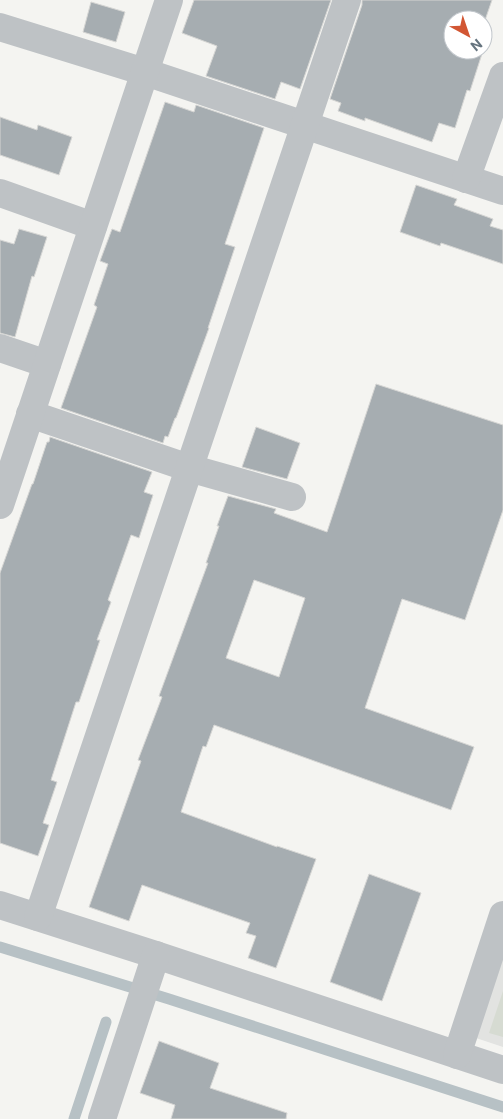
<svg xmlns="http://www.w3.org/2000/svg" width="503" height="1119" viewBox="0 0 503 1119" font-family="Roboto,sans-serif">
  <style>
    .built { fill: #e2e3e1 }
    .pitch { fill: #d6dbd2 }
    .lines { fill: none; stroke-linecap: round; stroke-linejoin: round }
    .stream { stroke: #b7c1c5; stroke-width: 11 }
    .building { fill: #a6adb1; stroke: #d6d6d4; fill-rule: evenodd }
    .minor { stroke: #bec2c5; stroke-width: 28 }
  </style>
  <rect width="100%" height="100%" fill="#f4f4f1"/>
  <path class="built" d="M 503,957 L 503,1047 L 476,1038 Z"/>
  <path class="pitch" d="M 503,991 L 503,1037 L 489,1033 Z"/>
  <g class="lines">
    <g class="stream">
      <path d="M 0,947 L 169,999 L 503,1107"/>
      <path d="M 74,1119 L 106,1022"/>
    </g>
  </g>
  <g class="building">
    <path d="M 194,0 L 331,0 L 300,89 L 281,82 L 275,99 L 206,76 L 217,46 L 182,33 Z"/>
    <path d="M 362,0 L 492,0 L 483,26 L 483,20 L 453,20 L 453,50 L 483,50 L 483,30 L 489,32 L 470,91 L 467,90 L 455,128 L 439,123 L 432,142 L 365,118 L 365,121 L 338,111 L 341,103 L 330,99 L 362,5 Z"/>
    <path d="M 91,2 L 125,12 L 116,42 L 83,32 Z"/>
    <path d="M 165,102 L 194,112 L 196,105 L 264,128 L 225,244 L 235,247 L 208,328 L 209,328 L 176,418 L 175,418 L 168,437 L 165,436 L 163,443 L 61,408 L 97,307 L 94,305 L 108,264 L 100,261 L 112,229 L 120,232 Z"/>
    <path d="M 0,117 L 37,130 L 38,125 L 72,137 L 59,175 L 0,155 Z"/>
    <path d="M 416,185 L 457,199 L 454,205 L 493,219 L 490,226 L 503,230 L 503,264 L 441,243 L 440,246 L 400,232 Z"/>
    <path d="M 19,229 L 47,237 L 34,277 L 32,276 L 15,337 L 0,333 L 0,240 L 14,244 Z"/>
    <path d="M 376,384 L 503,425 L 503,510 L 465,620 L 402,599 L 365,708 L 474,747 L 451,810 L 214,725 L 206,747 L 203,746 L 181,812 L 277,847 L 277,846 L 316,859 L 276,968 L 248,958 L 256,936 L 246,933 L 250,923 L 142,885 L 129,921 L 89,907 L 141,761 L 138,760 L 162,697 L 159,696 L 208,563 L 206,563 L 219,526 L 217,526 L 228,496 L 276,509 L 274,513 L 327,532 ZM 254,580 L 305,598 L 279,677 L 226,658 Z"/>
    <path d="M 256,427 L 300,443 L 287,479 L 242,467 Z"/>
    <path d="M 50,437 L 152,472 L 144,492 L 153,495 L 139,538 L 131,535 L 108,600 L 111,602 L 97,640 L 100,640 L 79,702 L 76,702 L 51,780 L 57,782 L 43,823 L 49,825 L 38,856 L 0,843 L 0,573 L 32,484 L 33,484 L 47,442 L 49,442 Z"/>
    <path d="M 369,874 L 421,893 L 382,1001 L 330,982 Z"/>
    <path d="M 159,1041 L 219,1063 L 210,1088 L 287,1113 L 286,1119 L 171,1119 L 175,1105 L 140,1093 Z"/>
  </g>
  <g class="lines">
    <g class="minor">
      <path d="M 0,27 L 145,72 L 503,191"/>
      <path d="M 466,179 L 503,76"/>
      <path d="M 0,193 L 93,226"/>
      <path d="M 0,348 L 47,364"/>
      <path d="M 30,414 L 189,468 L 292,497"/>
      <path d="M 0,505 L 169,0"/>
      <path d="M 0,905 L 156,955 L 503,1070"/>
      <path d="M 38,917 L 347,0"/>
      <path d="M 457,1055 L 503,915"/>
      <path d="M 102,1119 L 156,955"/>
    </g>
  </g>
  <g transform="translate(468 35) rotate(140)"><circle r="24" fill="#ffffff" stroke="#c2c7cc"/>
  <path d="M0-4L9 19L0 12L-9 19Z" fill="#d25633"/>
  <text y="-8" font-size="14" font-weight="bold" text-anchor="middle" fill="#66747f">N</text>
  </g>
</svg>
